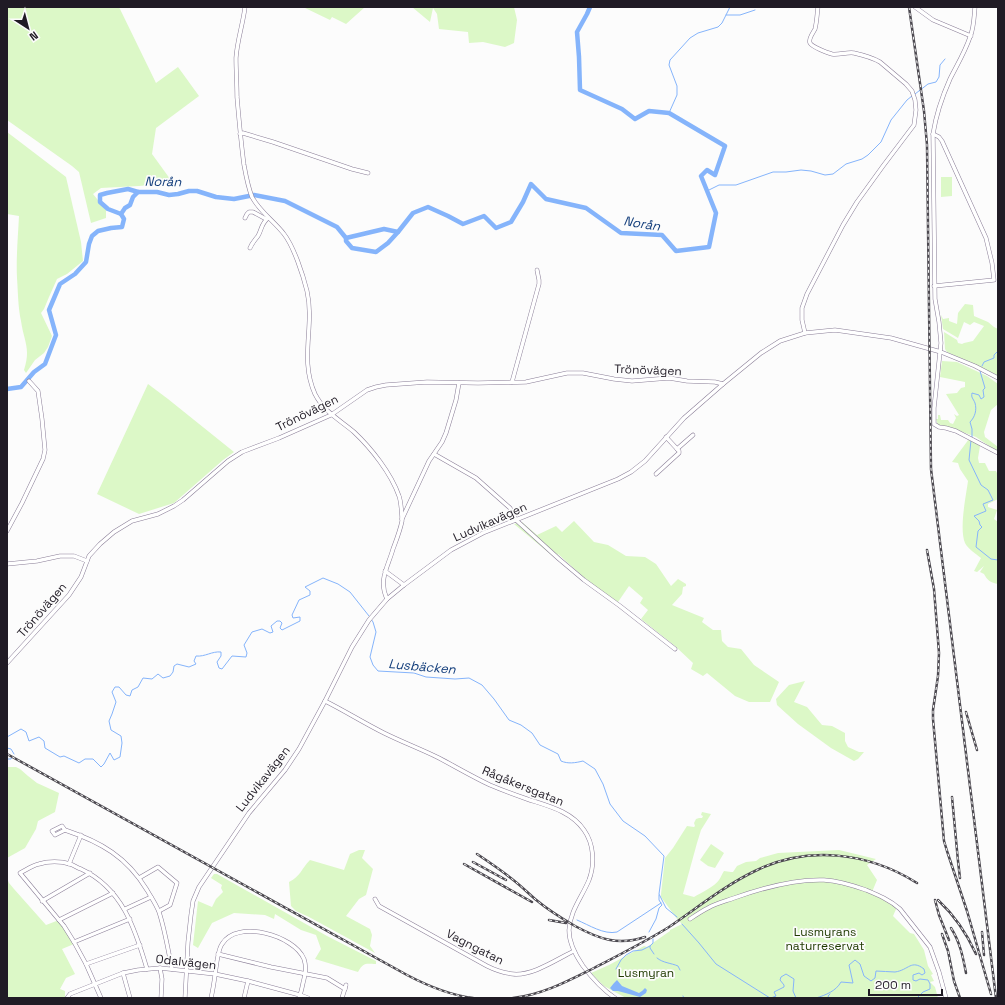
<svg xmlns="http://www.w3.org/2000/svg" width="1005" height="1005" viewBox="0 0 1005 1005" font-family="'Space Grotesk',sans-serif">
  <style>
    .green { fill: #dcf8c7 }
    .water { fill: #85b4fb }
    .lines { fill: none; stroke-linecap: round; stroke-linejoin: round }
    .stream { stroke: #85b4fb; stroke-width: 1 }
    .river { stroke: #85b4fb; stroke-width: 4.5 }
    .minor-casing { stroke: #8a7e97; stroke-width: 4.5 }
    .minor { stroke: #fff; stroke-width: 3.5 }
    .rail-casing { stroke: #4c4950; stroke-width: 2.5 }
    .rail { stroke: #fcfcfc; stroke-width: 1; stroke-dasharray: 3; stroke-linecap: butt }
    .labels { text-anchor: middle; stroke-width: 3.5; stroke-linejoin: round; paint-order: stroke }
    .street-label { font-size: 12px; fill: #201b25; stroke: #fcfcfc }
    .park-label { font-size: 12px; fill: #213b02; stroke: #fcfcfc }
    .water-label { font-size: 13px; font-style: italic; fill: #123d7b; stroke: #fcfcfc }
  </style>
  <rect width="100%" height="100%" fill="#fcfcfc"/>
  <g class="green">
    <path d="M 7,7 L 119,7 L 156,83 L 178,67 L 199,96 L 156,128 L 152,154 L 173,183 L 139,186 L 101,188 L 93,194 L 106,210 L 106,218 L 91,223 L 79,172 L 72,166 L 7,120 Z"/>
    <path d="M 303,7 L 365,7 L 346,24 L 332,17 L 330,20 Z"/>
    <path d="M 412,7 L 514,7 L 517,20 L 514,43 L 505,47 L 483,42 L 469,43 L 468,32 L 439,29 L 437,14 L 433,8 L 430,22 Z"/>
    <path d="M 7,132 L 66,177 L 81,242 L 83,261 L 67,274 L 57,279 L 49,297 L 44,309 L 41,313 L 52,336 L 48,347 L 44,353 L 35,360 L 26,373 L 24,370 C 31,348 24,342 21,321 C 18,307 18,292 17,278 C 16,257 18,237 19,216 L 7,214 Z"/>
    <path d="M 941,177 L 952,177 L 952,196 L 941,197 Z"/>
    <path d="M 965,304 L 973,305 L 974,316 L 988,322 L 994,327 L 998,329 L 998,376 L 947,352 L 945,349 L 944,332 L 957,340 L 958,343 L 962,344 L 964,343 L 973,341 L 984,326 L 974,322 L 970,325 L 964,322 L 958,338 L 943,329 L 941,315 L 943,319 L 949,318 L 949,321 L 957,324 L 958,313 Z"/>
    <path d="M 942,361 L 957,362 L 987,376 L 998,384 L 998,404 L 991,410 L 984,432 L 985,437 L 998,447 L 998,452 L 976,437 L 957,430 L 938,425 L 936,419 L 938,419 L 938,415 L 940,415 L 941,420 L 948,420 L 950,423 L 953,424 L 956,418 L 954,414 L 957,416 L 959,415 L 946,394 L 957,393 L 961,388 L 965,387 L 965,382 L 940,377 Z"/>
    <path d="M 148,384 L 168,399 L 234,452 L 223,460 L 174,503 L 139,514 L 97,494 Z"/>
    <path d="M 969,439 L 980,446 L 978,458 L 979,463 L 985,463 L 989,471 L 996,471 L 998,475 L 998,499 L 988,504 L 988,507 L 997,510 L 994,519 L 998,522 L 997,539 L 998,540 L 998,584 C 991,583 987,580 984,574 L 980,572 L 984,566 L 977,572 L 974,571 L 981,558 C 976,554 968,549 965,543 C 959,529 966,496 968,481 L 960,469 L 958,463 L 952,462 Z"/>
    <path d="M 574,521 L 594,542 L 608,545 L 626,556 L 645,557 L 656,564 L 671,586 L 678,579 L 686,584 L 686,586 L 683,587 L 682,594 L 672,605 L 704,618 L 702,622 L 713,630 L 721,630 L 722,641 L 728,647 L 741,649 L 754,665 L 779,682 L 770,702 L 749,702 L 735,696 L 707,673 L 703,676 L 691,669 L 693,663 L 675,646 L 641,619 L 648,610 L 640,603 L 643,598 L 629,586 L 618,602 L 589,582 L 558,554 L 555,558 L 514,524 L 522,522 L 537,535 L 556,526 L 562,532 Z"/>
    <path d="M 805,681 L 794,702 L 807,707 L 822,725 L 832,726 L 845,733 L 845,741 L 848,747 L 859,752 L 864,752 L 858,759 L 854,761 L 831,748 L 798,724 L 777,705 L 776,699 L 789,685 Z"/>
    <path d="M 7,767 L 16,767 L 20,769 L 28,776 L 37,783 L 59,793 L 55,812 L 38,821 L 36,829 L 25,848 L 7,858 Z"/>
    <path d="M 702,812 L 711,814 L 701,830 L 697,843 L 683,894 L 694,897 C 701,893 715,886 719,880 C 721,877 722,874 724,871 L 731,872 L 733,872 L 737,866 L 746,862 L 756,861 L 760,858 L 778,853 L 839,850 L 876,859 L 867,865 L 877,880 L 872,892 L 897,907 L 893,916 L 910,933 L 914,934 L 924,950 L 928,966 L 933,974 L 931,975 L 934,981 L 930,982 L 935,987 L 938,998 L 626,998 L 604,986 L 591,973 L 609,965 L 644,946 L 647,947 L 670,931 L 670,930 L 682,924 L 677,919 L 661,897 L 661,894 L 665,858 L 673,848 L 687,826 L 694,827 L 695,826 L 694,823 L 696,819 L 699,818 L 702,818 L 703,816 L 701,815 Z"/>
    <path d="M 711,844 L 724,853 L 715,868 L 708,866 L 700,860 Z"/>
    <path d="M 359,850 L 365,850 L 362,858 L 373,869 L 366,895 L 359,899 L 346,916 L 370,929 L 372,935 L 370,946 L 375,953 L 309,917 L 296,911 L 291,906 L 289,882 C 301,876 301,869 310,860 L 344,870 L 350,854 Z"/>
    <path d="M 214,874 L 217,874 L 327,936 L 376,961 L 376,964 C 365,964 364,962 358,972 L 315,959 L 321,949 L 316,935 L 301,930 L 275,914 L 274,919 L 265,915 L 234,913 L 212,923 L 198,948 L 193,945 L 198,901 L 212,907 L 216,899 L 223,892 L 221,888 L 222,885 L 211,878 Z"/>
    <path d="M 7,878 L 9,883 L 14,889 L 46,925 L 59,920 L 74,944 L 62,949 L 75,974 L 66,978 L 60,989 L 65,991 L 65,998 L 7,998 Z"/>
  </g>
  <path class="water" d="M 617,980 L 622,986 L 639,993 L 642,991 L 645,988 L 647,990 L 646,993 L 640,997 L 618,991 L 613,991 L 610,988 L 614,983 Z"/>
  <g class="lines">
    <g class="stream">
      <path d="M 726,15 L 740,15 L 755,10"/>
      <path d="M 915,94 L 928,84 L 936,82 L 939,77 L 940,65 L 945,59"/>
      <path d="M 669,113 L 677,95 L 677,86 L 669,65 L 670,60 L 690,38 L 698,33 L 718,27 L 722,23 L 730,7"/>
      <path d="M 707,191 L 719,185 L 736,185 L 773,172 L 786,172 L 801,170 L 811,171 L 825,175 L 833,174 L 846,164 L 862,159 L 868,155 L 881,142 L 891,120 L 907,100 L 912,96"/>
      <path d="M 982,366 L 984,362 L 994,358 L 994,355 L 998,351"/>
      <path d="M 972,437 L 972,429 L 970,422 C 975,417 977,410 975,403 C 973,398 971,398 972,393 L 979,395 L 981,399 L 984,397 L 983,390 L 985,388 L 980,371"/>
      <path d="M 971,440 L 969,460 L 981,485 L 988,490 L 993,500 L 983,504 L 986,511 L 974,516 L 979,521 L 980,525 L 982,527 L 978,531 L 976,547 L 991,559 L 998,560"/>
      <path d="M 371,619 L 373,622 L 376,632 L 370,657 L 373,665 L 378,671 L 414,673 L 426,677 L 455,679 L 469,678 L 482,685 L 494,699 L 509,720 L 521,725 L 532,733 L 540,745 L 558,754 L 561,761 C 568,764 575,763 583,761 L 595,769 L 603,784 L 610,804 L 623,821 L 645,836 L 664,856 L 659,894 L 666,908 L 677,917"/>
      <path d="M 7,737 L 21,729 L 26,732 L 29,741 L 39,737 L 44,741 L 45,748 L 60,757 L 64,756 L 79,763 L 85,759 L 93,759 L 101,767 L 104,764 L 110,753 L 114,760 L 120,757 L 122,743 L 121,736 L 111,730 L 109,721 L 112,714 L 116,702 L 112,692 L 115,687 L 119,687 L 126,695 L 130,696 L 132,690 L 138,687 L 143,678 L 152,679 L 158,674 L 163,678 L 170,676 L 173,672 L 174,666 L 177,664 L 189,667 L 196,664 L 194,661 L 196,656 C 205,657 212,651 221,652 L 221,656 L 217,662 L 219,668 L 222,669 L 232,656 L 246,657 L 247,653 L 244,645 L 252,632 L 262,629 L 270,633 L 273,632 L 271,626 L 277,621 L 280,621 L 282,623 L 280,628 L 282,630 L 300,621 L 300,617 L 293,618 L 292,615 L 299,600 L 310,595 L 310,591 L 305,587 L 323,578 L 338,584 L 350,592 L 369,616"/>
      <path d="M 7,748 L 11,749 L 14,754"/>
      <path d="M 7,759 L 11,759 L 12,757"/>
      <path d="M 577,920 C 589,925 604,935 617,932 L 661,903"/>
      <path d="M 682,924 L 699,943 L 716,964 L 770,998"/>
      <path d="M 649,932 L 656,919 L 659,908 L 662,905 L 659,900 L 659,895"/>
      <path d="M 653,939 L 653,943 L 650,946 L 650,948 L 654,954"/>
      <path d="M 657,958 C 663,963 671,963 678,966 L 680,970"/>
      <path d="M 616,969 L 621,960 L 626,955 L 633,951 L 642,950 L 650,946"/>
      <path d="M 683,996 L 684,998"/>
      <path d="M 771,998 L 776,996 L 774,992 L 784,987 L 784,985 L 780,980 L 781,977 L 786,974 L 794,979 L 793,991 L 796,998"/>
      <path d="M 816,998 C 826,995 836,991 841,982 L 853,983 L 849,965 L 855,960 L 860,964 L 864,976 L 871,981 L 875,978 L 876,971 C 882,971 889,972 895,972 C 909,970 911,959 924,969 L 925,973 L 922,975 L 919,973 L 913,975 L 913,980 L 916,981 L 920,979 L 928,980 L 930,984 L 930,989 L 923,992 L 918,997 L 918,998"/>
      <path d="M 829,998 L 828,996 L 830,994"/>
    </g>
    <g class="river">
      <path d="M 121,214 L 108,209 L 100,202 L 100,195 L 107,193 L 128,189 L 138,192"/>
      <path d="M 346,238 L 384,229 L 398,232"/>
      <path d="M 7,389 L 21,387 L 34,372 L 45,364 L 56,335 L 49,310 L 60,284 L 75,274 L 86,262 L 89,244 L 92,236 L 98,231 L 111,228 L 122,227 L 124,219 L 121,214 L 125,208 L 130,205 L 133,197 L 138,192 L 157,192 L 169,195 L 178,194 L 189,191 L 197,191 L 216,197 L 234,199 L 254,195 L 285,201 L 337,227 L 346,238 L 346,241 L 352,248 L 376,252 L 388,243 L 398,232 L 413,213 L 428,207 L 448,216 L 463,224 L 484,216 L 496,228 L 511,222 L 523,202 L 531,184 L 546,199 L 586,208 L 621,233 L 662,235 L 676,251 L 709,247 L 716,213 L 701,176 L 707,170 L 715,175 L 725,146 L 669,113 L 649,111 L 635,119 L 622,109 L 580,90 L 579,57 L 577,32 L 587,14 L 590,7"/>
    </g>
    <g class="minor-casing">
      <g id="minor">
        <path d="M 245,7 C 243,24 237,41 236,58 C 236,71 237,84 237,97 C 239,120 241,143 244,165 C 246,176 248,187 252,197 C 260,212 274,221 284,234 C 294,247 303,275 307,291 C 315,326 299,359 315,394 C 324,412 340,420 354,432 C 371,448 391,473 399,496 C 401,501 402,516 402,521 C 400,531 396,541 393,549 C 388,567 378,580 387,599"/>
        <path d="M 915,7 L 933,20 L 971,36"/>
        <path d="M 975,7 C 974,17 974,28 970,37 C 965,52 957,65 950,79 C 942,97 936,115 933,134 L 935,299 L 939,322 L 941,343 L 934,408 L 934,424 L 939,427 L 946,428 L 956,431 L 998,453"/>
        <path d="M 240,134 L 243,133 L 273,142 L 352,169 L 368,173"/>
        <path d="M 933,134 L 939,137 L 942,141 L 986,238 L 992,263 L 994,280 L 934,286"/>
        <path d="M 245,218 L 247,214 L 249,212 L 253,212 L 266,219"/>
        <path d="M 250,248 C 252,243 255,240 258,236 C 262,229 261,224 268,218"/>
        <path d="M 805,333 L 802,320 L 802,308 L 807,294 L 843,225 L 857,202 L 883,166 L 914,125 L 916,110 L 915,100 L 912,91 L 906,84 L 880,62 C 873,58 863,55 854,53 C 847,52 839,55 832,54 C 828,53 812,47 810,43 C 808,39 813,33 815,29 C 817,21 817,14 818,7"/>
        <path d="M 512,382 L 539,284 L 539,280 L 537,270"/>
        <path d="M 677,449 L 693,435"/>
        <path d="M 434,454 L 476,478 L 510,508 L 516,520 L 559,559 L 584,580 L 620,606 L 675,649"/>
        <path d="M 656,474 L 679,453 L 679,451 L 666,437"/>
        <path d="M 402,519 L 429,461 L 442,442 L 446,433 L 456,400 L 459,383"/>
        <path d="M 7,531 L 22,503 L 43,459 L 45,450 L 42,419 L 38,391 L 29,381"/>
        <path d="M 7,564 L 37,561 L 60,556 L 74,556 L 87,561"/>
        <path d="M 385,571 L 404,585"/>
        <path d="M 7,663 L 69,595 L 81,577 L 89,556 L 100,544 L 114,532 L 132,521 L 158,514 L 174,506 L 183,500 L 228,461 L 242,452 L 279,438 L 331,415 L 367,390 L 376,387 L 386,385 L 427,382 L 478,383 L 526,382 L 567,373 L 583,373 L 614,379 L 632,381 L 669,378 L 687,381 L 715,382 L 723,384"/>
        <path d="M 325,701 C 345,711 364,723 384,733 C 402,742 421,749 439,758 C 456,767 473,777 490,785 C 502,790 515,795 527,799 C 548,806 571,811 584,830 C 594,844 595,864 589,880 C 582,897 570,911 569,930 C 569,943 576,956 583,966 C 592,978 603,990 615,998"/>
        <path d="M 65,830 L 62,826 L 52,831 L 55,835 L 65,830 C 101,842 127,857 147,890 C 151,897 156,904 159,912 C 165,930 168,950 172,969"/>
        <path d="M 69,864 L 81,835"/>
        <path d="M 139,878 L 158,867 L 177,883 L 170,905 L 159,911"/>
        <path d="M 375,899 L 379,906 L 487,966 C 495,970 504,973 513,974 C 533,976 557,959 574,951"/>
        <path d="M 42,901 L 90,873"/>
        <path d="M 125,909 L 151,897"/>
        <path d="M 690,919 C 696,915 702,911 708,908 C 716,903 726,901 734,898 C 762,888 795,879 824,880 C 839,881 852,885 866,890 C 878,895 890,900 900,909 L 930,947 L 939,972 L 946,998"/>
        <path d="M 59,920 L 113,893"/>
        <path d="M 74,942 L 130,919"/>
        <path d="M 218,954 L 271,967 L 322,977 L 327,978 L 345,989"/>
        <path d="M 86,964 L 140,945"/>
        <path d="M 160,968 L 162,979 L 161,998"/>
        <path d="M 123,973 L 130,998"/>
        <path d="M 67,998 L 70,994 L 123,973 L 138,970 L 160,968 L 215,974 L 248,981 L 300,995 L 308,998"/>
        <path d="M 101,998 L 86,964 L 74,942 L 64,926 L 20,873 C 26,870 33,865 39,864 C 48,861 61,861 70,864 C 74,865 77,868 81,869 C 122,888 135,928 147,969"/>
        <path d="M 185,998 L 188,942 L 191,915 L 193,901 L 199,887 L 249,813 L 285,770 L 299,749 L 325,701 L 352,647 L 369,620 L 387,599 L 404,585 L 451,550 L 483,533 L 618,479 L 631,472 L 645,461 L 684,418 L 723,384 L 761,353 L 780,341 L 805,333 L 835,330 L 891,338 L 941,352 L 975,366 L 998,378"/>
        <path d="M 211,998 C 214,986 215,974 217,961 C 218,956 219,948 222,944 C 237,919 294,935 304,959 C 307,968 305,975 303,983 C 302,988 301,993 299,998"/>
        <path d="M 244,998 L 248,981"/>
        <path d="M 342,998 L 346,985"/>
      </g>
    </g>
    <use href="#minor" class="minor"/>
    <g class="rail-casing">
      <g id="rail">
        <path d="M 909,7 L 924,111 L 927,145 L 931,469 L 996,998"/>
        <path d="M 927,550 L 934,589 L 939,653 L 938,676 L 933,710 L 933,719 L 944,841 L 947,851 L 967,911 L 991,994"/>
        <path d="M 966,712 L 977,750"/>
        <path d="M 7,754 L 407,975 C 428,986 449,995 473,998"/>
        <path d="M 952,797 L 958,861 L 960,878"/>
        <path d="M 477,854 C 489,862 501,870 512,879 C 520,885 527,892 535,899 C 547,909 561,918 575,926 C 599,939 618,946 645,937"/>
        <path d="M 473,862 L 506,880"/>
        <path d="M 464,864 L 532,902"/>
        <path d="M 935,900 L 939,915 L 949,940"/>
        <path d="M 938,900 C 954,915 967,934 976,954"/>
        <path d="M 549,920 L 566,923"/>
        <path d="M 951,928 C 960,942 963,957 966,973"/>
        <path d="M 982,932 L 984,955"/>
        <path d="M 942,934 L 948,951 L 954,981 L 960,998"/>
        <path d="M 513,998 C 542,995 568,981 594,968 C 619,955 645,942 669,927 C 697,908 724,886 755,871 C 807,845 868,852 917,883"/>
      </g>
    </g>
    <use href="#rail" class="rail"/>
  </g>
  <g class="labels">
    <g class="street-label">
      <text transform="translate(648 370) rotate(2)" y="4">Trönövägen</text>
      <text transform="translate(307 413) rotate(-26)" y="4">Trönövägen</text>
      <text transform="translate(490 522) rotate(-24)" y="4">Ludvikavägen</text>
      <text transform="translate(42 610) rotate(-49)" y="4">Trönövägen</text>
      <text transform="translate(263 779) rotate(-52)" y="4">Ludvikavägen</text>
      <text transform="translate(523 786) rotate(22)" y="4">Rågåkersgatan</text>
      <text transform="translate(475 947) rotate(27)" y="4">Vagngatan</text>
      <text transform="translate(186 962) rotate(6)" y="4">Odalvägen</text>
    </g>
    <g class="park-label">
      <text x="825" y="936">Lusmyrans<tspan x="825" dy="14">naturreservat</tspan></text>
      <text x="646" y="977">Lusmyran</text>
    </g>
    <g class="water-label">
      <text transform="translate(163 181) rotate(1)" y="5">Norån</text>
      <text transform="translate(642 223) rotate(9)" y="5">Norån</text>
      <text transform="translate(422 666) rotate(5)" y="5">Lusbäcken</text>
    </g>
  </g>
  <rect width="1005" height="1005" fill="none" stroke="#201b25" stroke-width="16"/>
  <g transform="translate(28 28) rotate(144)" stroke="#fcfcfc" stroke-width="3" paint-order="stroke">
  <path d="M0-3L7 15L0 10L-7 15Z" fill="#201b25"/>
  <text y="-6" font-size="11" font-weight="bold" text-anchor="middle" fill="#201b25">N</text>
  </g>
  <path d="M869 989v6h73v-6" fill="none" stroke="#201b25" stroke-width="2"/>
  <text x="875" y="989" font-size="12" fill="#201b25" stroke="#fcfcfc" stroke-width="3" paint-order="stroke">200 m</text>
</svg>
